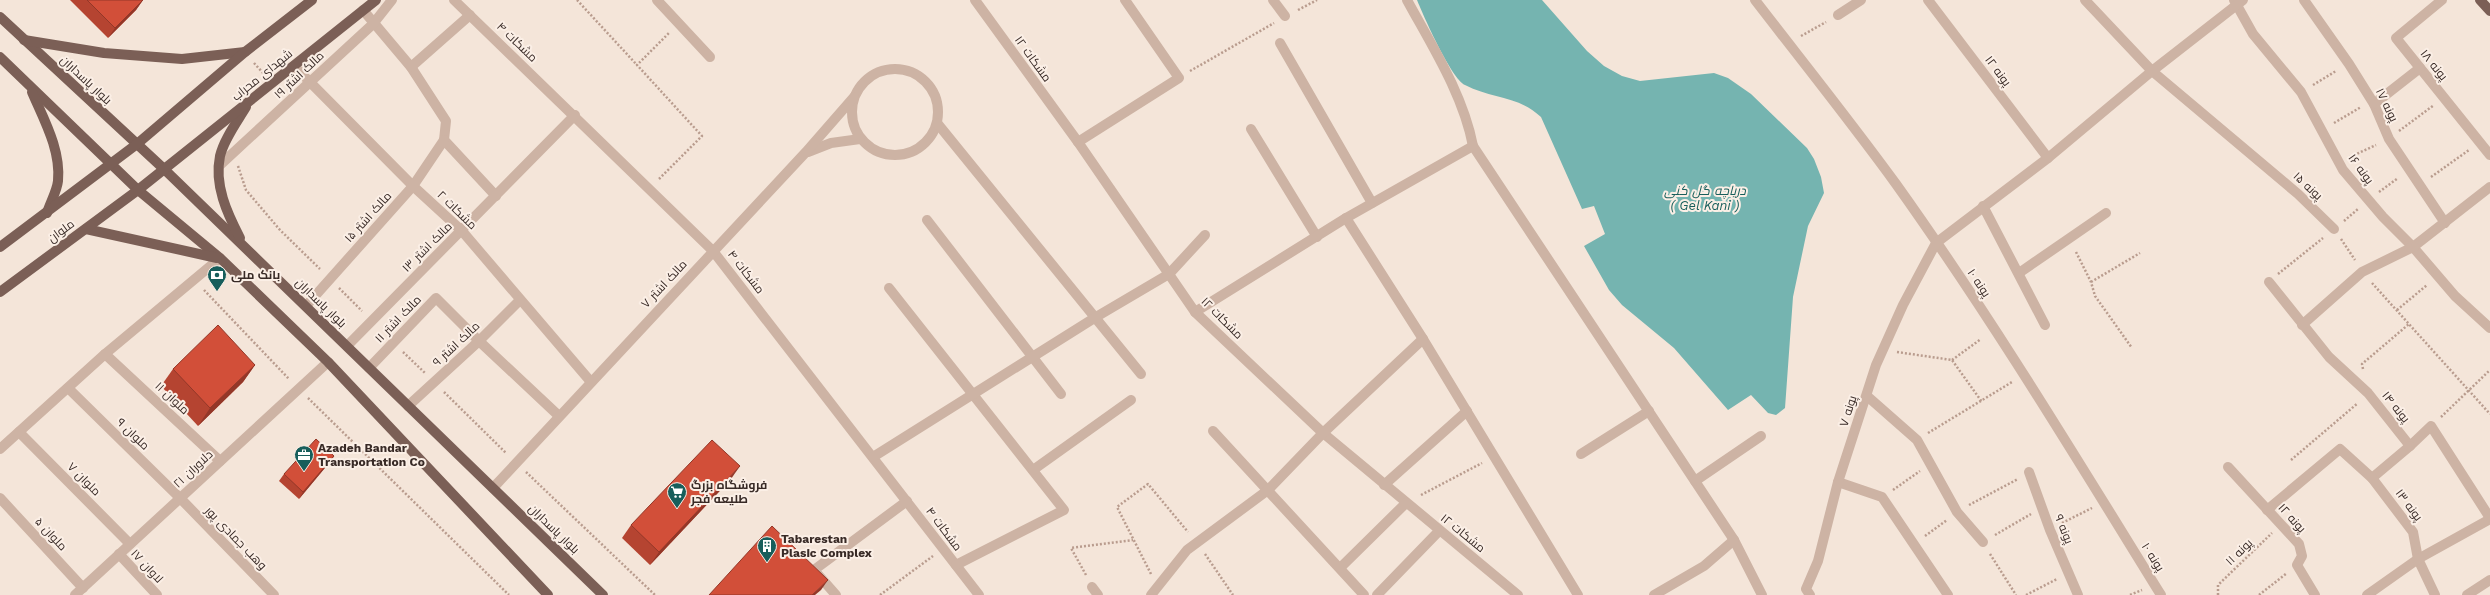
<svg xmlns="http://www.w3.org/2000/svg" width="2490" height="595" viewBox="0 0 2490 595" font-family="'Work Sans',Cairo,sans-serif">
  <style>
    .water { fill: #75b4b0 }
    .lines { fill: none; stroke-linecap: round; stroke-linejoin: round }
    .path { stroke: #b99c8e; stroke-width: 2.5; stroke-dasharray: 2 2; stroke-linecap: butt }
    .minor { stroke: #cdb3a4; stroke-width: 10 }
    .major { stroke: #7b5f56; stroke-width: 10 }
    .wall { fill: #b54431 }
    .shaded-wall { fill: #933728 }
    .building { fill: #d24f39; stroke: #933728 }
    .labels { text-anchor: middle; stroke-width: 4; stroke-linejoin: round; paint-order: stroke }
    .street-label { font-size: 12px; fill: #382a26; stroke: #fbefe6 }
    .poi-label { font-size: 12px; font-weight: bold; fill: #382a26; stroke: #fbefe6; text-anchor: start }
    .water-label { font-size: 13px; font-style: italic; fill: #175e5b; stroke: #fbefe6 }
  </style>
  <rect width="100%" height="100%" fill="#f4e5d9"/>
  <path class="water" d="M 1417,0 L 1542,0 L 1587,51 L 1604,66 L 1622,76 L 1640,81 L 1714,73 L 1728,78 L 1751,94 L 1807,148 L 1814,159 L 1821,177 L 1824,193 L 1808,226 L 1793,297 L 1785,408 L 1776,415 L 1768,413 L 1751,395 L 1728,410 L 1674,348 L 1622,305 L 1609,290 L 1584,246 L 1605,234 L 1594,206 L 1582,209 L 1541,117 C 1517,95 1492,99 1465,85 C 1451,78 1424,17 1417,0 Z"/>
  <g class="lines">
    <g class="path">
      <path d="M 577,0 L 637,65"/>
      <path d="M 1298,10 L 1317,0"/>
      <path d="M 1801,36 L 1826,22"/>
      <path d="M 254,63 L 263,73"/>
      <path d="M 1190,71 L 1274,23"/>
      <path d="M 2313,85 L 2336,71"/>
      <path d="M 2334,123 L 2361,107"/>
      <path d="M 2399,131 L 2434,105"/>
      <path d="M 2350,157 L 2376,145"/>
      <path d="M 238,166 L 246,190 L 280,230 L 320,269"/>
      <path d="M 2431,177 L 2469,150"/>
      <path d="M 659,179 L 702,136 L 637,65 L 670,32"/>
      <path d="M 2379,192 L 2398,178"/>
      <path d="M 2344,221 L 2358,209"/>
      <path d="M 2341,239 L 2355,260"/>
      <path d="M 2076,252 L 2091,282 L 2095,296 L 2132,348"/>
      <path d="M 2278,274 L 2323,238"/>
      <path d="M 2091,282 L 2140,253"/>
      <path d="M 2372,283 L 2490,414"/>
      <path d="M 339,288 L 362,311"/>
      <path d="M 204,290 L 289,379"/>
      <path d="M 2397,310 L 2427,285"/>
      <path d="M 403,352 L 425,373"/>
      <path d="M 1897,352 L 1952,360 L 1982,402"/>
      <path d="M 1952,360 L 1981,339"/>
      <path d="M 2363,369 L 2362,364 L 2409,324"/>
      <path d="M 444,392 L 506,453"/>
      <path d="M 308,398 L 509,595"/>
      <path d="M 2441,417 L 2490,370"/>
      <path d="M 1928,433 L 2012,382"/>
      <path d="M 2291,460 L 2358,403"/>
      <path d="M 526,472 L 655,595"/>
      <path d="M 1893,490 L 1920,471"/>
      <path d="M 1421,495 L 1482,463"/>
      <path d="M 1969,505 L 2018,479"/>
      <path d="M 2062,523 L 2092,508"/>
      <path d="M 1995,535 L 2031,514"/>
      <path d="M 1925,536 L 1947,520"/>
      <path d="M 1205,554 L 1233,595"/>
      <path d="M 1990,554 L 2016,595"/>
      <path d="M 1151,574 L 1117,507 L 1148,484 L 1188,532"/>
      <path d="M 1086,575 L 1071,548 L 1133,540"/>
      <path d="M 880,595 L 933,556"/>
      <path d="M 2026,595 L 2057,579"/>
      <path d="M 2130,595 L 2142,590"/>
      <path d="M 2218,595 L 2218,585 L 2272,533"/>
      <path d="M 2259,595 L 2287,573"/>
    </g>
    <g class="minor">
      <path d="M 454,0 L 713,251 L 979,595"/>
      <path d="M 657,0 L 710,57"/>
      <path d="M 975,0 L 1078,142 L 1195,312 L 1323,433 L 1518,595"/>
      <path d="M 1273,0 L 1285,16"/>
      <path d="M 1407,0 C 1432,46 1463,94 1473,146"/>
      <path d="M 1755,0 C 1802,61 1851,122 1896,184 C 1991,317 2075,456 2161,595"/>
      <path d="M 1928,0 L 2048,158"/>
      <path d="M 2085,0 L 2152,71 L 2298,194 L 2334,229"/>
      <path d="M 2234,0 L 2253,34 L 2301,92 L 2343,170 L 2383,217 L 2413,247 L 2455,296 L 2490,328"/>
      <path d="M 2304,0 L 2349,64 L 2374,104 L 2389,139 L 2445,223"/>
      <path d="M 2442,0 L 2396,38 L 2490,155"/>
      <path d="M 363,10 L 411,67 L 446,121 L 444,140 L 496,196"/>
      <path d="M 1838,15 L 1861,0"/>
      <path d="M 1280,43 L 1372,203"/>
      <path d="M 294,66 L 413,186 L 462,231 L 591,382"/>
      <path d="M 411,67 L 470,15"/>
      <circle cx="895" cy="112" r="43"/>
      <path d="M 2374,104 L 2420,68"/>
      <path d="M 937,123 L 1141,374"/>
      <path d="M 1251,129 L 1317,237"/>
      <path d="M 1078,142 L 1179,78 L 1125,0"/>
      <path d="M 808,152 L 831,143 L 860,139"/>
      <path d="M 220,165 L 373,24 L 392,0"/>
      <path d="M 1983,206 L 2045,325"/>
      <path d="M 1346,218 L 1423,339 L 1578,595"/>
      <path d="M 927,220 L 1061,394"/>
      <path d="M 2019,273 L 2106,213"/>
      <path d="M 2269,282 L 2329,357 L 2368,393 L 2410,446 L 2431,426 L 2490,518"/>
      <path d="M 889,288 L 1064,510 L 956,565"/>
      <path d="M 306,306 L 413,186 L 444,140"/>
      <path d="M 1195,312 L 1346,218 L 1473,146 L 1734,540 L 1762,595"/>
      <path d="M 2302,325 L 2362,272 L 2413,247 L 2490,187"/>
      <path d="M 347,346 L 575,115"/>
      <path d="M 105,354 L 220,461"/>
      <path d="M 369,368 L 436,298 L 479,341 L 559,416"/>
      <path d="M 68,388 L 180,498 L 274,595"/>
      <path d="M 1867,396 L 1917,440 L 1957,512 L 1983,542"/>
      <path d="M 408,406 L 479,341 L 520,300"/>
      <path d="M 1213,431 L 1364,595"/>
      <path d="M 19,432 L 130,544"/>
      <path d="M 0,449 L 105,354 L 220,258"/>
      <path d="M 1581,454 L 1649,411"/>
      <path d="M 873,457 L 1096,317 L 1169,274 L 1205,235"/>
      <path d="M 2228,467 L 2299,544 L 2302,556 L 2297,565 L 2315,595"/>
      <path d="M 1033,470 L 1131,400"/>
      <path d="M 2029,472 L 2050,530 L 2078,595"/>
      <path d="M 2372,478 L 2410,446"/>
      <path d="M 1695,481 L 1761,436"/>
      <path d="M 1838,482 L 1882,497 L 1948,595"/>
      <path d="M 1384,485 L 1467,411"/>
      <path d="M 493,488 L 806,152 L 854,97"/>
      <path d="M 0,498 L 83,588"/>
      <path d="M 2267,510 L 2340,449 L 2372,478 L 2413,532 L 2418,559 L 2435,595"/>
      <path d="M 119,554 L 157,595"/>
      <path d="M 1340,568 L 1406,503"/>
      <path d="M 1092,587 L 1098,595"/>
      <path d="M 75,595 L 328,362"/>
      <path d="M 836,595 L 814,570 L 907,501"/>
      <path d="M 1151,595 L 1187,550 L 1268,490 L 1323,433 L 1423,339"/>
      <path d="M 1377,595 L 1439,531"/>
      <path d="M 1654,595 L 1704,566 L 1734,540"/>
      <path d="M 1810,595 L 1806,589 L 1818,561 L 1838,482 L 1876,365 L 1903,305 L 1936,243 L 2048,158 L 2152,71 L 2243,0"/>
      <path d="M 2367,595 L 2418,559 L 2490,519"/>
      <path d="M 2467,595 L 2490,580"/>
    </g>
    <g class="major">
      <path d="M 2480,0 L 2490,11"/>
      <path d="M 0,17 L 164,169 L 603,595"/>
      <path d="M 24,40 L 104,53 L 182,59 L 245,52"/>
      <path d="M 0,57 L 138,190 L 220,258 L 328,362 L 548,595"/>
      <path d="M 32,92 C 44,120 61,150 58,181 C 57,191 50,203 47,213"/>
      <path d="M 86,229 L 217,258"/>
      <path d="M 240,238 C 227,213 214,185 220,156 C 224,139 237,122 246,107"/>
      <path d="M 0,247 L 137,144 L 245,52 L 312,0"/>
      <path d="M 0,292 L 138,190 L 376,0"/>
    </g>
  </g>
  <g class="wall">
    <path d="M 70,0 L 143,0 L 136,10 L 108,38 Z"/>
    <path d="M 255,365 L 243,382 L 198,426 L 161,386 L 173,369 Z"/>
    <path d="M 334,456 L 329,463 L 299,499 L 279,481 L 284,474 Z"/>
    <path d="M 731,479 L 650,565 L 622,538 L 631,525 Z"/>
  </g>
  <g class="shaded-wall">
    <path d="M 143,0 L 136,10 L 108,38 L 115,28 Z"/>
    <path d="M 255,365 L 243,382 L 198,426 L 210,408 Z"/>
    <path d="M 334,456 L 329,463 L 299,499 L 303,492 Z"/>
    <path d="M 740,466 L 731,479 L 650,565 L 659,552 Z"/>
    <path d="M 828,580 L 821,590 L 815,595 L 812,595 Z"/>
  </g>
  <g class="building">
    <path d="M 87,0 L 143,0 L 115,28 Z"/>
    <path d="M 218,325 L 255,365 L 210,408 L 173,369 Z"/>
    <path d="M 316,439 L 334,456 L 303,492 L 284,474 Z"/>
    <path d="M 712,440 L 740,466 L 659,552 L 631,525 Z"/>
    <path d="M 772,526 L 828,580 L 812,595 L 709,595 Z"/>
  </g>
  <defs>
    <g id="bank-pin" transform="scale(1)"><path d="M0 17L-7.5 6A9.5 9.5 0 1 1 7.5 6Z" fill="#175e5b" stroke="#fbefe6"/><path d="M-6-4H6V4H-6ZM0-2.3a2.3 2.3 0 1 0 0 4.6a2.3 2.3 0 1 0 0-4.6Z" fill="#fff"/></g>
    <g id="office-pin" transform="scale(1)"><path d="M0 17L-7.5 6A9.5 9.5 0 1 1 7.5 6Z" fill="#175e5b" stroke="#fbefe6"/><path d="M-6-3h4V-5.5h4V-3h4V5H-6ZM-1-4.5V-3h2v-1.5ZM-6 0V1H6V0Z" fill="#fff"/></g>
    <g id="supermarket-pin" transform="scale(1)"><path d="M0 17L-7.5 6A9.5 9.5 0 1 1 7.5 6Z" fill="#175e5b" stroke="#fbefe6"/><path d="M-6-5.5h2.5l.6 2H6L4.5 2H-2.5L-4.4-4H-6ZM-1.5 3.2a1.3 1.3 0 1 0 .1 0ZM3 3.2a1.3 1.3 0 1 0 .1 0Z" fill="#fff"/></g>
    <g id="building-pin" transform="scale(1)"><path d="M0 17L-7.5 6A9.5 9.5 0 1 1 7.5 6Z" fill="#175e5b" stroke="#fbefe6"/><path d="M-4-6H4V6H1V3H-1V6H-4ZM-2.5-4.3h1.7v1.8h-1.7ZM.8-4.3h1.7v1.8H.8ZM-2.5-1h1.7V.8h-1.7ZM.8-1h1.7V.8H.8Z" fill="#fff"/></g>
  </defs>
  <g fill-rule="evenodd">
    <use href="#bank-pin" x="217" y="275"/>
    <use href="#office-pin" x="304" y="455"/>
    <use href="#supermarket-pin" x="677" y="492"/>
    <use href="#building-pin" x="767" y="546"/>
  </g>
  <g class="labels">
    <g class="street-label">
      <text transform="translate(517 42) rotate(44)" y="4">مشکات ۴</text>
      <text transform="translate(1033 59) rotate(54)" y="4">مشکات ۱۲</text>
      <text transform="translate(2434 65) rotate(51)" y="4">پونه ۱۸</text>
      <text transform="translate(1998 71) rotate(53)" y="4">پونه ۱۲</text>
      <text transform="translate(262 75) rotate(-39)" y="4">شهدای محراب</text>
      <text transform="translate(299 75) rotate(-43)" y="4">مالک اشتر ۱۹</text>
      <text transform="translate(86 80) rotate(43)" y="4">بلوار پاسداران</text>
      <text transform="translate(2387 105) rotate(64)" y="4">پونه ۱۷</text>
      <text transform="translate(2361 169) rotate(54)" y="4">پونه ۱۶</text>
      <text transform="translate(2308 186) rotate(43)" y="4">پونه ۱۵</text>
      <text transform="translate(457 210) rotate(44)" y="4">مشکات ۲</text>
      <text transform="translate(368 217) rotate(-48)" y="4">مالک اشتر ۱۵</text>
      <text transform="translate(61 231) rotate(-36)" y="4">ملوان</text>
      <text transform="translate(427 247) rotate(-45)" y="4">مالک اشتر ۱۳</text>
      <text transform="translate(746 272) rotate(52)" y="4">مشکات ۴</text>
      <text transform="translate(1979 283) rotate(56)" y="4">پونه ۱۰</text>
      <text transform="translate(664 284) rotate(-47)" y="4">مالک اشتر ۷</text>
      <text transform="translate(321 303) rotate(44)" y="4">بلوار پاسداران</text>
      <text transform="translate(1222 318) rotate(45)" y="4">مشکات ۱۲</text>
      <text transform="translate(398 319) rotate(-46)" y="4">مالک اشتر ۱۱</text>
      <text transform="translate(456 344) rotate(-43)" y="4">مالک اشتر ۹</text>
      <text transform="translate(172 398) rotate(43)" y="4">ملوان ۱۱</text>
      <text transform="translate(2396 407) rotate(51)" y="4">پونه ۱۴</text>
      <text transform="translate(1848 411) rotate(-72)" y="4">پونه ۷</text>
      <text transform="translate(133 434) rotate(44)" y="4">ملوان ۹</text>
      <text transform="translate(193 469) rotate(-43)" y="4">دلاوران ۲۱</text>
      <text transform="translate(84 479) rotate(45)" y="4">ملوان ۷</text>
      <text transform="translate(2409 505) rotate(53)" y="4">پونه ۱۳</text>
      <text transform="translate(2292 518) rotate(48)" y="4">پونه ۱۲</text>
      <text transform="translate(554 529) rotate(44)" y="4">بلوار پاسداران</text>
      <text transform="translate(944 529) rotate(53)" y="4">مشکات ۴</text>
      <text transform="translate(2064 529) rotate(68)" y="4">پونه ۹</text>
      <text transform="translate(1463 533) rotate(39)" y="4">مشکات ۱۲</text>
      <text transform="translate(51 534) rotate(47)" y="4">ملوان ۵</text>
      <text transform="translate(236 538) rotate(46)" y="4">وهب جمادی پور</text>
      <text transform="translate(2239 552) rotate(-44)" y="4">پونه ۱۱</text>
      <text transform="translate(2153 557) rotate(58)" y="4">پونه ۱۰</text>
      <text transform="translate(147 566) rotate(47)" y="4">لاوان ۱۷</text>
    </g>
    <g class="poi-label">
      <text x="231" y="279">بانک ملی</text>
      <text x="318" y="452">Azadeh Bandar<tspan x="318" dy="14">Transportation Co</tspan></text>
      <text x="691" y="489">فروشگاه بزرگ<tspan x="691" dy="14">طلیعه فجر</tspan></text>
      <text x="781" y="543">Tabarestan<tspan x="781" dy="14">Plasic Complex</tspan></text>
    </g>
    <g class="water-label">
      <text x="1705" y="195">دریاچه گل کنی<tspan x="1705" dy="15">( Gel Kani )</tspan></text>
    </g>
  </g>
</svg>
